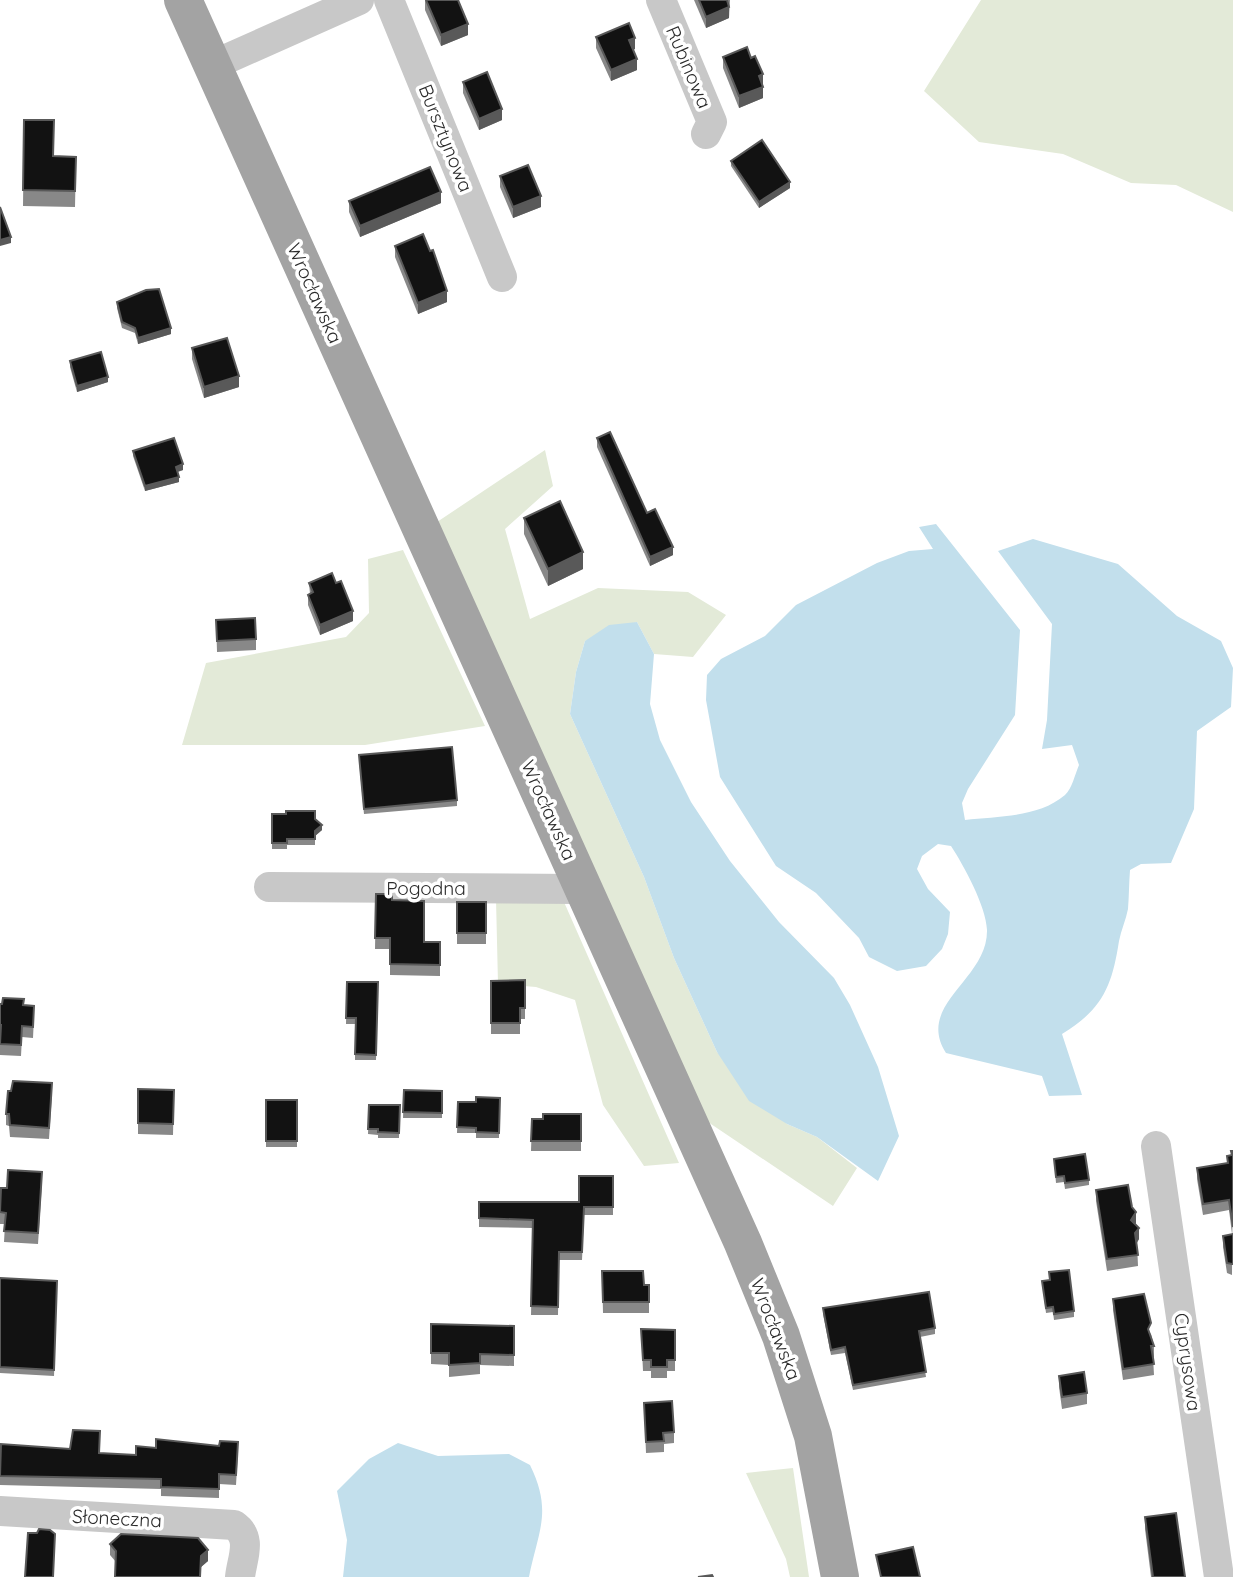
<svg xmlns="http://www.w3.org/2000/svg" width="1233" height="1577" viewBox="0 0 1233 1577" font-family="Quicksand,sans-serif">
  <style>
    .green { fill: #e3ead8 }
    .water { fill: #c2dfec }
    .lines { fill: none; stroke-linecap: round; stroke-linejoin: round }
    .minor { stroke: #c8c8c8; stroke-width: 30 }
    .major { stroke: #a3a3a3; stroke-width: 38 }
    .wall { fill: #888 }
    .shaded-wall { fill: #595959 }
    .building { fill: #121212; stroke: #595959; stroke-width: 2 }
    .labels { text-anchor: middle; stroke-width: 7; stroke-linejoin: round; paint-order: stroke }
    .street-label { font-size: 19px; fill: #2b2b2b; stroke: #fff }
  </style>
  <rect width="100%" height="100%" fill="#fff"/>
  <g class="green">
    <path d="M 981,0 L 1233,0 L 1233,212 L 1176,185 L 1131,183 L 1063,154 L 979,142 L 924,91 Z"/>
    <path d="M 545,450 L 553,486 L 505,529 L 530,619 L 598,588 L 688,592 L 726,615 L 693,657 L 654,654 L 637,622 L 585,641 L 576,672 L 570,714 L 644,877 L 674,958 L 717,1052 L 787,1124 L 817,1137 L 857,1168 L 833,1206 L 708,1122 L 437,522 Z"/>
    <path d="M 403,550 L 485,726 L 365,745 L 182,745 L 206,663 L 346,637 L 369,613 L 368,559 Z"/>
    <path d="M 496,899 L 564,902 L 679,1163 L 644,1166 L 603,1105 L 575,1000 L 536,987 L 498,984 Z"/>
    <path d="M 793,1468 L 809,1577 L 790,1577 L 786,1559 L 746,1473 Z"/>
  </g>
  <g class="water">
    <path d="M 936,524 L 1020,630 L 1015,715 L 968,789 L 962,803 L 965,820 C 997,816 1038,818 1065,795 C 1072,789 1075,774 1079,765 L 1072,745 L 1042,749 L 1047,720 L 1052,624 L 998,551 L 1033,539 L 1118,564 L 1177,616 L 1221,641 L 1233,668 L 1231,707 L 1197,731 L 1194,809 L 1171,863 L 1141,864 L 1130,870 C 1129,883 1129,896 1128,909 C 1126,920 1121,930 1119,941 C 1112,986 1103,1009 1062,1034 L 1082,1095 L 1049,1096 L 1042,1076 L 946,1053 C 915,1004 988,980 987,930 C 986,906 964,866 951,846 L 938,844 L 922,856 L 917,869 L 928,889 L 950,912 L 948,934 L 942,949 L 926,966 L 897,971 L 869,957 L 859,938 L 816,893 L 776,866 L 720,777 L 706,700 L 707,675 L 721,659 L 765,636 L 796,605 L 877,563 L 909,551 L 933,549 L 919,527 Z"/>
    <path d="M 637,622 L 654,654 L 650,704 L 660,740 L 691,802 L 730,861 L 779,922 L 834,978 L 850,1005 L 878,1067 L 899,1136 L 878,1181 L 817,1137 L 787,1124 L 749,1101 L 717,1052 L 674,958 L 644,877 L 570,714 L 576,672 L 585,641 L 609,625 Z"/>
    <path d="M 398,1443 L 438,1456 L 509,1454 L 530,1465 C 553,1512 538,1531 529,1577 L 343,1577 L 347,1540 L 337,1491 L 369,1459 Z"/>
  </g>
  <g class="lines">
    <g class="minor">
      <path d="M 389,0 L 502,277"/>
      <path d="M 661,0 L 712,122 L 706,134"/>
      <path d="M 213,65 L 359,0"/>
      <path d="M 269,887 L 577,889 L 583,887"/>
      <path d="M 1156,1146 L 1219,1577"/>
      <path d="M 0,1511 L 234,1525 C 253,1538 242,1558 240,1577"/>
    </g>
    <path class="major" d="M 183,0 L 743,1243 L 781,1336 L 813,1436 L 840,1577"/>
  </g>
  <g class="wall">
    <path d="M 425,0 L 458,0 L 468,35 L 441,46 L 425,10 Z"/>
    <path d="M 694,0 L 730,0 L 729,18 L 706,28 Z"/>
    <path d="M 596,37 L 635,49 L 633,50 L 637,70 L 611,81 L 596,48 Z"/>
    <path d="M 723,57 L 763,85 L 763,98 L 739,108 L 723,68 Z"/>
    <path d="M 463,82 L 502,120 L 479,130 L 463,93 Z"/>
    <path d="M 24,120 L 54,156 L 76,157 L 75,207 L 23,206 Z"/>
    <path d="M 731,161 L 790,188 L 759,208 L 731,166 Z"/>
    <path d="M 500,176 L 541,207 L 513,218 L 500,187 Z"/>
    <path d="M 349,201 L 441,203 L 360,237 L 349,212 Z"/>
    <path d="M 395,246 L 447,302 L 418,314 L 395,257 Z"/>
    <path d="M 117,302 L 171,334 L 138,344 L 135,333 L 122,328 L 117,308 Z"/>
    <path d="M 192,348 L 239,387 L 204,398 L 192,359 Z"/>
    <path d="M 70,361 L 108,382 L 77,392 L 70,367 Z"/>
    <path d="M 597,438 L 647,513 L 673,555 L 650,566 L 597,447 Z"/>
    <path d="M 133,451 L 183,470 L 178,472 L 179,482 L 145,491 L 133,456 Z"/>
    <path d="M 524,518 L 583,569 L 548,586 L 524,534 Z"/>
    <path d="M 309,583 L 336,583 L 353,621 L 320,635 L 308,605 L 308,595 L 310,594 Z"/>
    <path d="M 216,620 L 256,639 L 256,650 L 217,652 Z"/>
    <path d="M 359,761 L 457,800 L 457,806 L 364,814 Z"/>
    <path d="M 272,814 L 315,819 L 322,830 L 315,836 L 315,845 L 287,845 L 287,849 L 272,849 Z"/>
    <path d="M 376,894 L 424,942 L 440,942 L 440,976 L 390,975 L 390,949 L 375,949 Z"/>
    <rect x="457" y="902" width="29" height="42"/>
    <path d="M 525,980 L 525,1019 L 520,1019 L 520,1034 L 491,1034 L 491,981 Z"/>
    <path d="M 347,982 L 378,982 L 376,1060 L 355,1060 L 355,1024 L 346,1024 Z"/>
    <path d="M 0,1004 L 24,1005 L 34,1017 L 33,1038 L 22,1037 L 21,1056 L 0,1055 Z"/>
    <path d="M 138,1089 L 174,1090 L 173,1135 L 138,1134 Z"/>
    <path d="M 404,1090 L 442,1091 L 442,1118 L 403,1118 Z"/>
    <path d="M 52,1094 L 49,1139 L 10,1137 L 9,1126 L 6,1125 L 6,1114 Z"/>
    <path d="M 500,1098 L 499,1138 L 476,1138 L 476,1133 L 457,1133 L 458,1102 L 476,1102 Z"/>
    <rect x="266" y="1100" width="31" height="47"/>
    <path d="M 369,1105 L 400,1105 L 399,1138 L 378,1138 L 378,1135 L 368,1134 Z"/>
    <path d="M 581,1114 L 581,1151 L 531,1151 L 532,1119 L 543,1119 Z"/>
    <path d="M 1231,1151 L 1233,1151 L 1232,1275 L 1227,1273 L 1223,1247 L 1223,1236 L 1232,1234 L 1229,1210 L 1203,1215 L 1197,1179 L 1197,1168 L 1227,1164 L 1227,1156 L 1231,1155 Z"/>
    <path d="M 1054,1159 L 1089,1180 L 1089,1185 L 1065,1189 L 1064,1182 L 1056,1183 Z"/>
    <path d="M 613,1176 L 613,1215 L 584,1215 L 582,1260 L 559,1260 L 558,1315 L 531,1315 L 533,1228 L 479,1227 L 479,1202 L 579,1202 Z"/>
    <path d="M 42,1183 L 38,1244 L 4,1242 L 5,1224 L 0,1224 L 0,1211 L 7,1188 Z"/>
    <path d="M 1096,1190 L 1132,1207 L 1136,1223 L 1135,1224 L 1139,1239 L 1137,1243 L 1138,1266 L 1107,1271 L 1096,1201 Z"/>
    <path d="M 602,1271 L 644,1285 L 649,1285 L 649,1313 L 603,1313 Z"/>
    <path d="M 1049,1272 L 1074,1311 L 1074,1317 L 1054,1320 L 1053,1312 L 1046,1313 L 1042,1281 L 1049,1280 Z"/>
    <path d="M 0,1278 L 57,1281 L 54,1376 L 0,1373 Z"/>
    <path d="M 1113,1299 L 1151,1334 L 1154,1346 L 1154,1357 L 1153,1357 L 1154,1375 L 1123,1380 L 1113,1310 Z"/>
    <path d="M 823,1308 L 935,1328 L 935,1334 L 920,1337 L 926,1377 L 853,1390 L 845,1353 L 831,1355 L 823,1314 Z"/>
    <path d="M 431,1324 L 514,1326 L 514,1366 L 480,1365 L 480,1374 L 449,1377 L 449,1365 L 431,1364 Z"/>
    <path d="M 641,1329 L 675,1330 L 675,1371 L 667,1371 L 667,1378 L 651,1378 L 651,1371 L 643,1371 Z"/>
    <path d="M 1059,1376 L 1087,1393 L 1087,1404 L 1062,1409 L 1059,1387 Z"/>
    <path d="M 644,1403 L 674,1432 L 674,1443 L 664,1444 L 664,1452 L 646,1453 Z"/>
    <path d="M 238,1452 L 236,1485 L 219,1484 L 219,1498 L 161,1496 L 161,1489 L 0,1485 L 0,1461 L 100,1453 L 136,1455 Z"/>
    <path d="M 1145,1517 L 1185,1577 L 1151,1577 L 1145,1529 Z"/>
    <path d="M 110,1544 L 208,1561 L 201,1567 L 116,1562 L 110,1555 Z"/>
  </g>
  <g class="shaded-wall">
    <path d="M 729,7 L 729,18 L 706,28 L 706,17 Z"/>
    <path d="M 468,24 L 468,35 L 441,46 L 441,35 Z"/>
    <path d="M 635,38 L 635,49 L 629,51 L 629,40 Z"/>
    <path d="M 637,59 L 637,70 L 611,81 L 611,70 Z"/>
    <path d="M 763,74 L 763,85 L 759,87 L 759,76 Z"/>
    <path d="M 763,87 L 763,98 L 739,108 L 739,96 Z"/>
    <path d="M 502,109 L 502,120 L 479,130 L 479,119 Z"/>
    <path d="M 790,182 L 790,188 L 759,208 L 759,202 Z"/>
    <path d="M 441,192 L 441,203 L 360,237 L 360,226 Z"/>
    <path d="M 541,196 L 541,207 L 513,218 L 513,207 Z"/>
    <path d="M 11,237 L 11,243 L 0,246 L 0,240 Z"/>
    <path d="M 447,291 L 447,302 L 418,314 L 418,303 Z"/>
    <path d="M 171,328 L 171,334 L 138,344 L 138,338 Z"/>
    <path d="M 239,376 L 239,387 L 204,398 L 204,387 Z"/>
    <path d="M 108,377 L 108,382 L 77,392 L 77,386 Z"/>
    <path d="M 183,464 L 183,470 L 176,472 L 176,467 Z"/>
    <path d="M 179,477 L 179,482 L 145,491 L 145,486 Z"/>
    <path d="M 673,547 L 673,555 L 650,566 L 650,557 Z"/>
    <path d="M 583,552 L 583,569 L 548,586 L 548,569 Z"/>
    <path d="M 353,611 L 353,621 L 320,635 L 320,625 Z"/>
    <path d="M 322,825 L 322,830 L 315,836 L 315,831 Z"/>
    <path d="M 1136,1212 L 1136,1223 L 1131,1231 L 1131,1220 Z"/>
    <path d="M 1139,1228 L 1139,1239 L 1135,1245 L 1135,1233 Z"/>
    <path d="M 208,1550 L 208,1561 L 201,1567 L 200,1577 L 201,1556 Z"/>
  </g>
  <g class="building">
    <path d="M 426,0 L 458,0 L 468,24 L 441,35 Z"/>
    <path d="M 699,0 L 727,0 L 729,7 L 706,17 Z"/>
    <path d="M 629,23 L 635,38 L 629,40 L 637,59 L 611,70 L 596,37 Z"/>
    <path d="M 747,47 L 751,58 L 755,56 L 763,74 L 759,76 L 763,87 L 739,96 L 723,57 Z"/>
    <path d="M 487,72 L 502,109 L 479,119 L 463,82 Z"/>
    <path d="M 24,120 L 54,120 L 53,156 L 76,157 L 75,191 L 23,190 Z"/>
    <path d="M 762,140 L 790,182 L 759,202 L 731,161 Z"/>
    <path d="M 528,165 L 541,196 L 513,207 L 500,176 Z"/>
    <path d="M 430,167 L 441,192 L 360,226 L 349,201 Z"/>
    <path d="M 0,207 L 11,237 L 0,240 Z"/>
    <path d="M 423,234 L 430,251 L 433,250 L 447,291 L 418,303 L 395,246 Z"/>
    <path d="M 159,289 L 171,328 L 138,338 L 135,328 L 122,322 L 117,302 L 146,290 Z"/>
    <path d="M 227,338 L 239,376 L 204,387 L 192,348 Z"/>
    <path d="M 101,352 L 108,377 L 77,386 L 70,361 Z"/>
    <path d="M 610,432 L 647,513 L 655,509 L 673,547 L 650,557 L 597,438 Z"/>
    <path d="M 174,438 L 183,464 L 176,467 L 179,477 L 145,486 L 133,451 Z"/>
    <path d="M 560,501 L 583,552 L 548,569 L 524,518 Z"/>
    <path d="M 332,573 L 336,583 L 341,581 L 353,611 L 320,625 L 308,595 L 313,592 L 309,583 Z"/>
    <path d="M 255,618 L 256,639 L 217,641 L 216,620 Z"/>
    <path d="M 452,747 L 457,800 L 364,809 L 359,755 Z"/>
    <path d="M 286,811 L 315,811 L 315,819 L 322,825 L 315,831 L 315,839 L 287,839 L 287,843 L 272,843 L 272,814 L 286,814 Z"/>
    <path d="M 376,894 L 392,894 L 392,900 L 424,901 L 424,942 L 440,942 L 440,965 L 390,964 L 390,938 L 375,938 Z"/>
    <rect x="457" y="902" width="29" height="31"/>
    <path d="M 525,980 L 525,1008 L 520,1008 L 520,1023 L 491,1023 L 491,981 Z"/>
    <path d="M 347,982 L 378,982 L 376,1055 L 355,1054 L 356,1018 L 346,1018 Z"/>
    <path d="M 3,998 L 24,999 L 23,1005 L 34,1006 L 33,1027 L 22,1026 L 21,1045 L 0,1044 L 1,1025 L 0,1025 L 0,1004 L 2,1004 Z"/>
    <path d="M 13,1081 L 52,1083 L 49,1128 L 10,1125 L 9,1114 L 6,1114 L 8,1091 L 11,1091 Z"/>
    <path d="M 138,1089 L 174,1090 L 173,1124 L 138,1123 Z"/>
    <path d="M 404,1090 L 442,1091 L 442,1113 L 403,1112 Z"/>
    <path d="M 476,1097 L 500,1098 L 499,1133 L 476,1132 L 476,1128 L 457,1127 L 458,1102 L 476,1102 Z"/>
    <rect x="266" y="1100" width="31" height="41"/>
    <path d="M 369,1105 L 400,1105 L 399,1133 L 378,1132 L 378,1129 L 368,1129 Z"/>
    <path d="M 543,1114 L 581,1114 L 581,1141 L 531,1141 L 532,1119 L 543,1119 Z"/>
    <path d="M 1231,1151 L 1233,1151 L 1233,1227 L 1229,1200 L 1203,1204 L 1197,1168 L 1228,1163 L 1227,1156 L 1232,1155 Z"/>
    <path d="M 1085,1154 L 1089,1180 L 1065,1183 L 1064,1176 L 1056,1177 L 1054,1159 Z"/>
    <path d="M 8,1170 L 42,1172 L 38,1233 L 4,1231 L 6,1213 L 0,1212 L 1,1188 L 7,1188 Z"/>
    <path d="M 579,1176 L 613,1176 L 613,1207 L 584,1207 L 582,1252 L 559,1252 L 558,1307 L 531,1306 L 533,1220 L 479,1218 L 479,1202 L 579,1202 Z"/>
    <path d="M 1128,1185 L 1132,1207 L 1136,1212 L 1131,1220 L 1139,1228 L 1135,1233 L 1138,1255 L 1107,1259 L 1096,1190 Z"/>
    <path d="M 1233,1234 L 1233,1264 L 1232,1264 L 1227,1263 L 1223,1236 Z"/>
    <path d="M 1069,1270 L 1074,1311 L 1054,1314 L 1053,1307 L 1046,1308 L 1042,1281 L 1050,1280 L 1049,1272 Z"/>
    <path d="M 602,1271 L 643,1271 L 644,1285 L 649,1285 L 649,1302 L 603,1302 Z"/>
    <path d="M 0,1278 L 57,1281 L 54,1370 L 0,1367 Z"/>
    <path d="M 929,1292 L 935,1328 L 919,1331 L 926,1372 L 853,1385 L 845,1347 L 831,1350 L 823,1308 Z"/>
    <path d="M 1144,1294 L 1151,1323 L 1148,1329 L 1154,1346 L 1151,1346 L 1154,1364 L 1123,1369 L 1113,1299 Z"/>
    <path d="M 431,1324 L 514,1326 L 514,1355 L 480,1354 L 480,1363 L 449,1365 L 449,1353 L 431,1353 Z"/>
    <path d="M 641,1329 L 675,1330 L 675,1360 L 667,1360 L 667,1367 L 651,1367 L 651,1360 L 643,1360 Z"/>
    <path d="M 1084,1372 L 1087,1393 L 1062,1397 L 1059,1376 Z"/>
    <path d="M 672,1401 L 674,1432 L 663,1433 L 664,1441 L 646,1442 L 644,1403 Z"/>
    <path d="M 73,1430 L 100,1431 L 99,1453 L 136,1455 L 136,1446 L 156,1448 L 156,1439 L 219,1446 L 220,1441 L 238,1442 L 236,1475 L 219,1474 L 219,1489 L 161,1487 L 161,1479 L 0,1476 L 1,1444 L 70,1449 Z"/>
    <path d="M 1176,1513 L 1185,1577 L 1153,1577 L 1145,1517 Z"/>
    <path d="M 39,1529 L 50,1530 L 55,1534 L 53,1577 L 25,1577 L 28,1533 L 37,1533 Z"/>
    <path d="M 121,1534 L 198,1538 L 208,1550 L 201,1556 L 200,1577 L 115,1577 L 116,1551 L 110,1544 Z"/>
    <path d="M 913,1547 L 920,1577 L 881,1577 L 876,1555 Z"/>
    <path d="M 712,1575 L 713,1577 L 698,1577 Z"/>
  </g>
  <g class="labels">
    <g class="street-label">
      <text transform="translate(689 67) rotate(67)" y="7">Rubinowa</text>
      <text transform="translate(446 138) rotate(68)" y="7">Bursztynowa</text>
      <text transform="translate(315 293) rotate(66)" y="7">Wrocławska</text>
      <text transform="translate(549 810) rotate(66)" y="7">Wrocławska</text>
      <text x="426" y="895">Pogodna</text>
      <text transform="translate(776 1329) rotate(69)" y="7">Wrocławska</text>
      <text transform="translate(1188 1362) rotate(82)" y="7">Cyprysowa</text>
      <text transform="translate(117 1518) rotate(3)" y="7">Słoneczna</text>
    </g>
  </g>
</svg>
